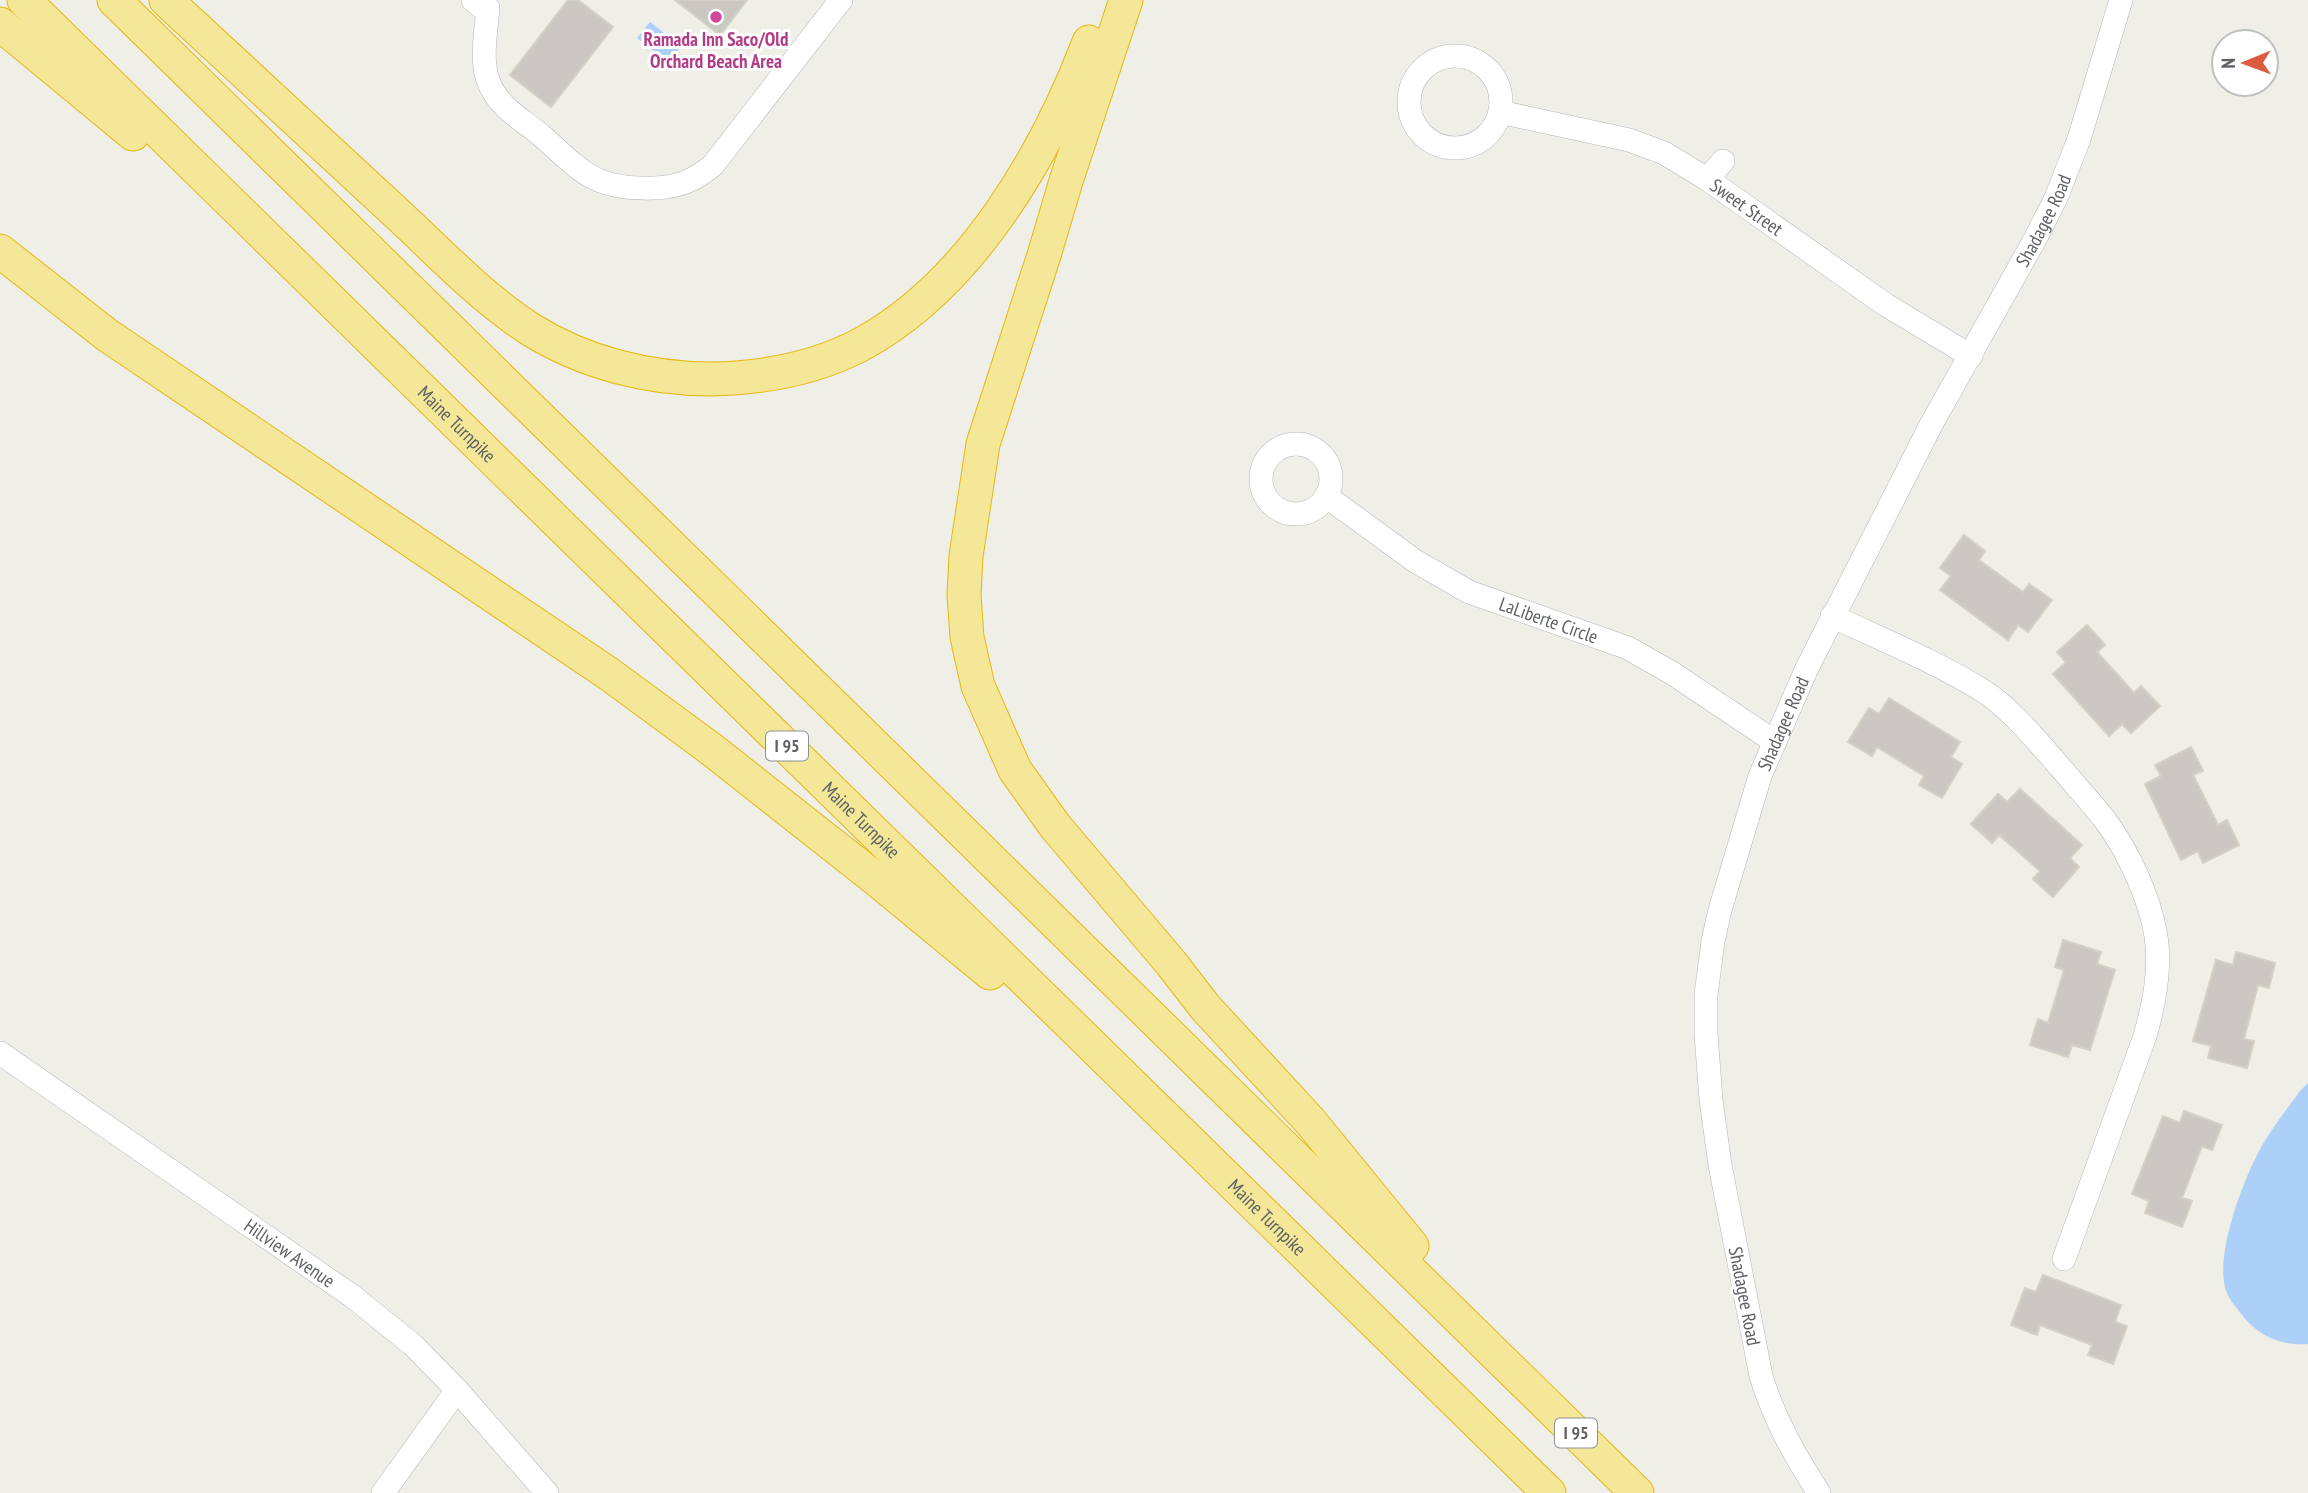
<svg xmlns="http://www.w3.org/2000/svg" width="2308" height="1493" viewBox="0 0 2308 1493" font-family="'PT Sans Narrow',sans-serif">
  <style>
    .water { fill: #add0f9 }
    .building { fill: #cbc8c4; stroke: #d3d1c5; stroke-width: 2 }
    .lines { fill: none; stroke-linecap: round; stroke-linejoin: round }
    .minor-casing { stroke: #b4b6ba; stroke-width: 24 }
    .highway-casing { stroke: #e4b811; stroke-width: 35 }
    .minor { stroke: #fff; stroke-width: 23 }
    .highway { stroke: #f5e798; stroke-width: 33 }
    .hotel-dot { fill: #d1479c; stroke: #fff; stroke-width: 2.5 }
    .labels { text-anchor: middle; stroke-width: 6; stroke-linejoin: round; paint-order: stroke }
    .shield { fill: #fff; stroke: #8e9094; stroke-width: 2 }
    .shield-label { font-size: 18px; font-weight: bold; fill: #5e6166 }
    .hotel-label { font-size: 19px; font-weight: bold; fill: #b23c85; stroke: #fff }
    .street-label { font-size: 19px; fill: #5e6166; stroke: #fff }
  </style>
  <rect width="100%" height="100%" fill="#efeee7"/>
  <g class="water">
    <path d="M 650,22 L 681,46 L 669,63 L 637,38 Z"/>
    <path d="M 2308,1083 L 2308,1344 C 2282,1346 2258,1336 2242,1315 C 2237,1308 2230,1301 2227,1293 C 2212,1259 2245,1174 2263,1144 C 2274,1125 2288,1108 2300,1091 Z"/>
  </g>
  <g class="building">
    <path d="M 568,0 L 578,0 L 613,27 L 551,107 L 510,75 Z"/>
    <path d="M 675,0 L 747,0 L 720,35 Z"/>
    <path d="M 1964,535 L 1985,551 L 1979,560 L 2023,592 L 2029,584 L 2052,600 L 2028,632 L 2018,625 L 2008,640 L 1940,590 L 1951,576 L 1940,568 Z"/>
    <path d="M 2087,625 L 2105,645 L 2097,652 L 2134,693 L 2141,686 L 2160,706 L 2131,733 L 2122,724 L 2109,736 L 2053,674 L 2066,662 L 2057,652 Z"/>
    <path d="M 1889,698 L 1960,742 L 1951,757 L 1962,764 L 1942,798 L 1919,785 L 1924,776 L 1877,747 L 1872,756 L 1848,742 L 1869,708 L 1879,714 Z"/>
    <path d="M 2191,747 L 2203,771 L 2193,775 L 2218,825 L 2227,820 L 2239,845 L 2203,863 L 2198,851 L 2181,860 L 2145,784 L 2161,776 L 2155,765 Z"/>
    <path d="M 2020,789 L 2082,845 L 2070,858 L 2079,867 L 2053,897 L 2033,879 L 2040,871 L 1999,835 L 1992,843 L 1971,824 L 1998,794 L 2007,802 Z"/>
    <path d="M 2063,940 L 2101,952 L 2097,964 L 2115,970 L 2090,1050 L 2072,1045 L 2068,1057 L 2030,1045 L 2038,1019 L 2048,1023 L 2064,970 L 2055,967 Z"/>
    <path d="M 2236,952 L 2275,963 L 2269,988 L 2258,985 L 2244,1039 L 2254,1041 L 2247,1068 L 2208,1058 L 2211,1046 L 2193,1041 L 2216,960 L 2233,965 Z"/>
    <path d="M 2184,1111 L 2222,1125 L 2212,1150 L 2202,1146 L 2182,1198 L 2192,1201 L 2182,1227 L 2145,1213 L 2149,1201 L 2132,1194 L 2163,1116 L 2180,1123 Z"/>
    <path d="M 2043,1275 L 2121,1305 L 2115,1322 L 2127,1326 L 2113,1364 L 2088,1355 L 2092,1345 L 2040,1325 L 2037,1335 L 2011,1325 L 2025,1288 L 2036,1292 Z"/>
  </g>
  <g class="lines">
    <g class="minor-casing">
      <g id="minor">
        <path d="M 473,0 L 480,6 L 488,8 C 486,32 480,61 489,83 C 499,108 523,120 542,136 C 583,173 595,190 654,188 C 679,187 694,181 713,165 L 841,0"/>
        <circle cx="1455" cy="102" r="46"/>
        <path id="s1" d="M 1500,112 L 1629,140 L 1664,153 L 1707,179 L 1886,305 L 1971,356"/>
        <path d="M 1707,179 L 1723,161"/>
        <circle cx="1296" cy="479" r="35"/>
        <path id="s2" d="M 1326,496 L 1415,561 L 1469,592 L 1628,648 L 1672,673 L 1775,742"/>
        <path d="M 1832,616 C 1883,640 1937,662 1985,692 C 2014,712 2037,741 2060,767 C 2075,785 2091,802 2105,820 C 2128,851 2150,898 2156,936 C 2161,970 2154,1004 2145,1036 L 2064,1259"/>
        <path id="s3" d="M 0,1053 L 352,1296 L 413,1345 L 457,1390 L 547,1493"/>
        <path d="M 383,1493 L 457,1390"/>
        <path id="s4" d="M 1819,1493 C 1795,1456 1774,1419 1761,1376 L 1720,1165 L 1711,1100 L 1706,1034 L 1706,995 L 1713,941 L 1720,910 L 1760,776 L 1807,668 L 1932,423 L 2034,241 L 2056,198 L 2079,139 L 2121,0"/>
      </g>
    </g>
    <g class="highway-casing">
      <g id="highway">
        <path id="s5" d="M 24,0 L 1549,1493"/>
        <path d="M 114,0 L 1637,1493"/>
        <path d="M 166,0 C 241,69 316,139 391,208 C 436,249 479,296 530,329 C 584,363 649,379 711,379 C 762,378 814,369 860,345 C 970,286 1046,155 1089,42"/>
        <path d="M 1126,0 L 1066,181 L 1045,252 L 983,444 L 966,556 L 964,595 L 967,637 L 978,686 L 1015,770 L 1055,826 L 1171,963 L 1205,1007 L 1310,1121 L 1412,1246"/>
        <path d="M 0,24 L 133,134"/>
        <path d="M 0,251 L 107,335 L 609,674 L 711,749 L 876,879 L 990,973"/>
      </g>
    </g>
    <use href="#minor" class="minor"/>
    <use href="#highway" class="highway"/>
  </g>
  <circle class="hotel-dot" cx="716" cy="17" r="7"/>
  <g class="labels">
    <g class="shield">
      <rect x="766" y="731.5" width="42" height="29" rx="5"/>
      <rect x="1555" y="1418.5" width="42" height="29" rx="5"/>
    </g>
    <g class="shield-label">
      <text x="787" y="752">I 95</text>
      <text x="1576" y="1439">I 95</text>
    </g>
    <g class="hotel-label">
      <text x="716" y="46">Ramada Inn Saco/Old<tspan x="716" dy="22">Orchard Beach Area</tspan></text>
    </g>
    <g class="street-label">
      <text dy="7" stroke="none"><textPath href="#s1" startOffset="268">Sweet Street</textPath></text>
      <text dy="7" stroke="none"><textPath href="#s4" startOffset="1367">Shadagee Road</textPath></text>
      <text dy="7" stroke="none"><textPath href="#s5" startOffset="606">Maine Turnpike</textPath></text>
      <text dy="7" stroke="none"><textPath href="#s2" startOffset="257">LaLiberte Circle</textPath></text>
      <text dy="7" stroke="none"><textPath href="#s4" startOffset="800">Shadagee Road</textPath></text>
      <text dy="7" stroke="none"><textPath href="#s5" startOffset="1172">Maine Turnpike</textPath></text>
      <text dy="7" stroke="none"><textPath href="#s5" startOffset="1740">Maine Turnpike</textPath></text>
      <text dy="7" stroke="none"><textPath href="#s3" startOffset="352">Hillview Avenue</textPath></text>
      <text transform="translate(1745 1296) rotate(79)" y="7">Shadagee Road</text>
    </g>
  </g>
  <g transform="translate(2245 63) rotate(269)"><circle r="33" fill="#ffffff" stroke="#bfc0c2" stroke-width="2"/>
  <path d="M0-5L12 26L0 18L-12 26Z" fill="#dd5c3f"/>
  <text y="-10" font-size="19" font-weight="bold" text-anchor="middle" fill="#5e6166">N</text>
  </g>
</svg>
